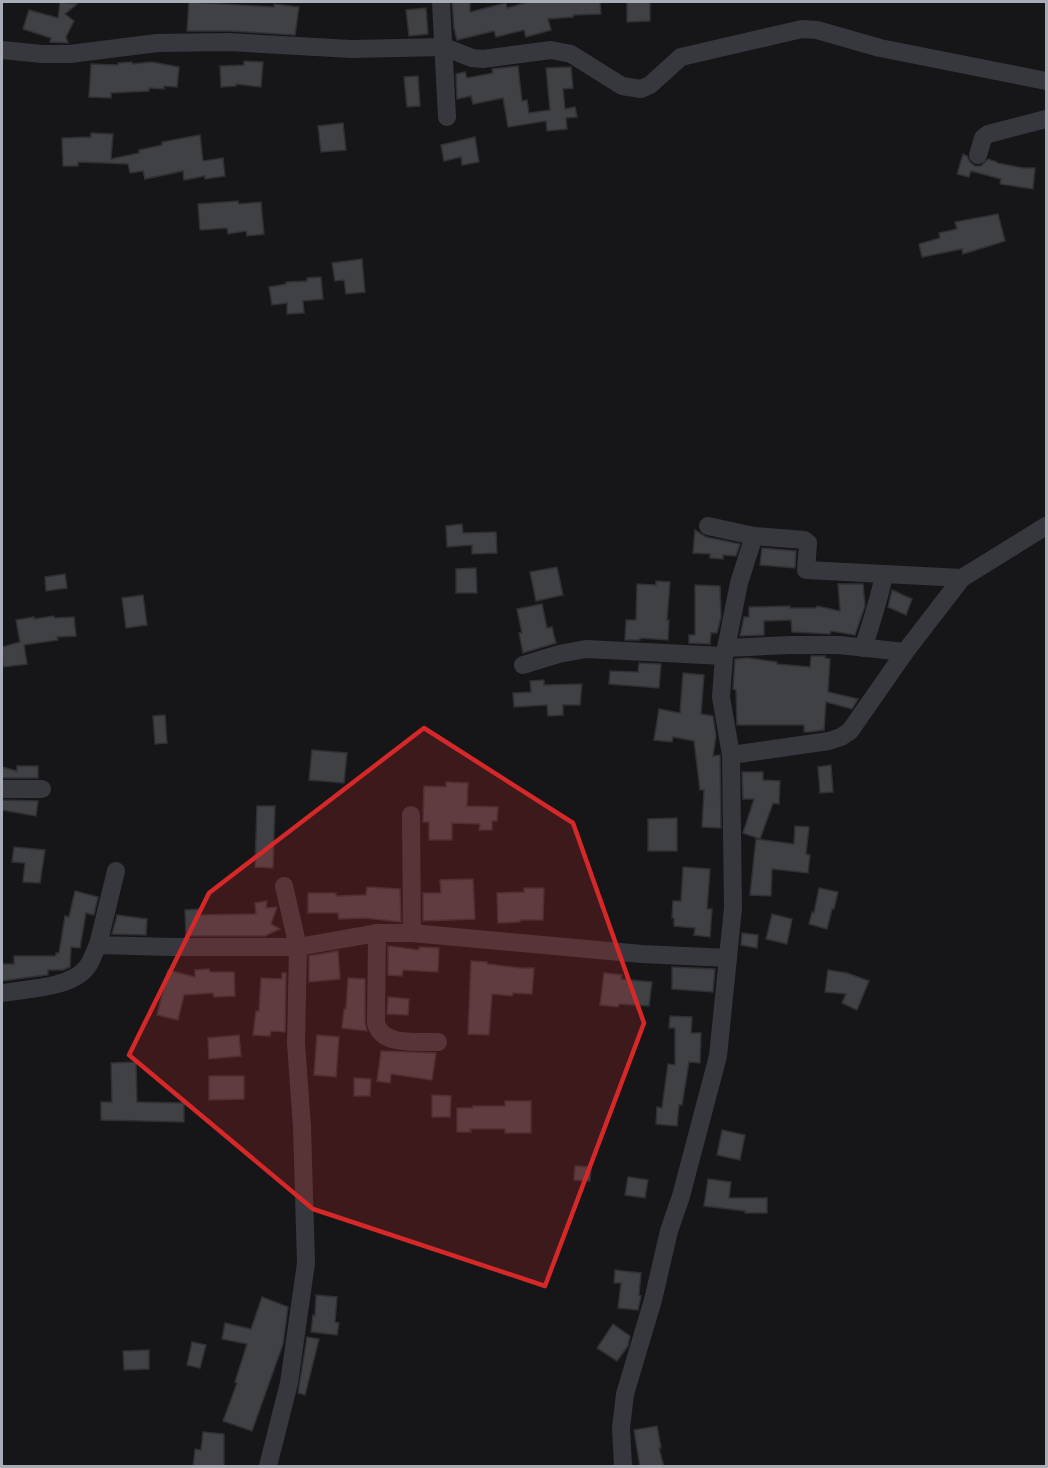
<svg xmlns="http://www.w3.org/2000/svg" width="1048" height="1468" viewBox="0 0 1048 1468" font-family="'Space Grotesk',sans-serif">
  <style>
    .building { fill: #404145; stroke: #303034; stroke-width: 1.5 }
    .lines { fill: none; stroke-linecap: round; stroke-linejoin: round }
    .minor { stroke: #37383d; stroke-width: 18 }
    .marked { fill: #d62828; fill-opacity: 0.2; stroke: #d62828; stroke-width: 4.5; stroke-linejoin: round }
  </style>
  <rect width="100%" height="100%" fill="#161618"/>
  <g class="building">
    <path d="M 60,2 L 77,4 L 65,14 L 74,21 L 66,37 L 68,43 L 50,42 L 51,38 L 23,29 L 29,10 L 58,18 Z"/>
    <path d="M 189,2 L 274,7 L 274,4 L 299,7 L 295,35 L 230,31 L 187,31 Z"/>
    <path d="M 452,2 L 470,2 L 470,12 L 506,3 L 507,8 L 528,2 L 600,2 L 601,14 L 573,15 L 573,17 L 548,19 L 551,30 L 526,37 L 524,30 L 496,37 L 494,31 L 457,40 L 454,28 Z"/>
    <path d="M 627,2 L 650,2 L 650,21 L 627,22 Z"/>
    <path d="M 426,8 L 428,34 L 409,36 L 406,10 Z"/>
    <path d="M 244,61 L 263,62 L 261,87 L 236,84 L 236,86 L 221,87 L 220,66 L 244,65 Z"/>
    <path d="M 132,62 L 132,64 L 152,62 L 179,67 L 177,87 L 164,86 L 164,89 L 149,88 L 149,91 L 111,93 L 111,98 L 89,97 L 91,64 L 118,65 L 118,63 Z"/>
    <path d="M 518,66 L 522,101 L 527,100 L 529,113 L 550,110 L 546,68 L 571,67 L 573,88 L 563,89 L 565,109 L 575,107 L 577,117 L 566,118 L 567,129 L 547,131 L 546,121 L 508,127 L 503,98 L 473,104 L 471,96 L 457,99 L 456,74 L 465,72 L 467,78 L 493,73 L 492,69 Z"/>
    <path d="M 418,76 L 420,106 L 407,107 L 404,77 Z"/>
    <path d="M 343,123 L 346,150 L 321,152 L 318,126 Z"/>
    <path d="M 91,133 L 113,134 L 111,159 L 139,153 L 139,150 L 162,145 L 162,142 L 200,135 L 203,161 L 223,158 L 225,176 L 205,179 L 205,176 L 184,180 L 183,171 L 145,179 L 143,171 L 130,173 L 128,164 L 78,162 L 78,166 L 63,166 L 62,138 L 91,137 Z"/>
    <path d="M 475,137 L 479,162 L 462,165 L 461,157 L 444,161 L 441,145 Z"/>
    <path d="M 963,154 L 967,156 L 970,162 L 975,166 L 981,166 L 988,159 L 997,162 L 997,163 L 1023,168 L 1035,168 L 1033,189 L 1000,184 L 1001,179 L 971,171 L 969,177 L 957,174 Z"/>
    <path d="M 238,201 L 239,204 L 261,202 L 264,234 L 247,236 L 246,231 L 228,234 L 227,228 L 200,230 L 198,204 Z"/>
    <path d="M 998,214 L 1005,241 L 963,254 L 962,249 L 922,257 L 919,244 L 940,238 L 939,233 L 957,229 L 955,222 Z"/>
    <path d="M 362,259 L 365,292 L 346,294 L 344,280 L 335,281 L 332,263 Z"/>
    <path d="M 321,277 L 323,299 L 303,301 L 304,313 L 287,314 L 287,303 L 272,305 L 269,287 L 286,284 L 286,282 L 307,281 L 307,278 Z"/>
    <path d="M 462,524 L 463,533 L 496,532 L 497,553 L 472,554 L 472,545 L 447,547 L 446,526 Z"/>
    <path d="M 695,530 L 706,537 L 740,544 L 736,556 L 723,555 L 723,559 L 710,558 L 710,554 L 693,553 Z"/>
    <path d="M 762,548 L 796,551 L 795,568 L 760,565 Z"/>
    <path d="M 557,567 L 563,595 L 536,601 L 530,572 Z"/>
    <path d="M 476,568 L 477,593 L 456,593 L 456,569 Z"/>
    <path d="M 65,574 L 67,588 L 46,591 L 45,577 Z"/>
    <path d="M 656,581 L 670,582 L 667,620 L 669,620 L 668,640 L 640,638 L 640,640 L 625,640 L 626,620 L 636,620 L 637,584 L 656,585 Z"/>
    <path d="M 838,584 L 863,584 L 865,606 L 855,635 L 831,631 L 830,634 L 792,632 L 791,620 L 764,621 L 764,635 L 740,636 L 744,617 L 749,617 L 749,607 L 790,606 L 790,608 L 816,608 L 817,606 L 840,611 Z"/>
    <path d="M 695,585 L 720,586 L 721,617 L 717,633 L 711,633 L 710,644 L 689,643 L 689,635 L 695,635 Z"/>
    <path d="M 892,590 L 912,599 L 906,615 L 888,607 Z"/>
    <path d="M 143,595 L 147,625 L 126,628 L 122,598 Z"/>
    <path d="M 542,604 L 547,628 L 552,627 L 556,643 L 523,653 L 519,633 L 522,633 L 517,609 Z"/>
    <path d="M 54,616 L 55,618 L 74,617 L 76,636 L 57,637 L 58,640 L 24,645 L 27,664 L 3,667 L 2,647 L 20,642 L 16,620 L 34,617 L 34,619 Z"/>
    <path d="M 811,656 L 825,656 L 825,658 L 830,659 L 828,692 L 858,699 L 852,709 L 826,702 L 824,730 L 809,732 L 804,732 L 804,725 L 737,725 L 736,690 L 733,689 L 735,659 L 748,658 L 777,662 L 777,664 L 810,667 Z"/>
    <path d="M 639,663 L 661,664 L 659,688 L 609,684 L 610,671 L 638,672 Z"/>
    <path d="M 683,673 L 704,675 L 701,714 L 713,716 L 716,736 L 713,756 L 720,755 L 721,828 L 702,827 L 704,790 L 700,790 L 694,741 L 673,737 L 672,742 L 654,740 L 659,709 L 680,713 Z"/>
    <path d="M 544,680 L 544,685 L 582,684 L 580,705 L 563,705 L 563,715 L 548,716 L 547,705 L 514,707 L 513,693 L 531,692 L 530,681 Z"/>
    <path d="M 165,715 L 167,743 L 155,744 L 153,716 Z"/>
    <path d="M 312,750 L 347,753 L 344,783 L 309,780 Z"/>
    <path d="M 831,765 L 833,792 L 820,793 L 818,767 Z"/>
    <path d="M 17,766 L 38,766 L 38,778 L 2,778 L 2,767 L 17,771 Z"/>
    <path d="M 742,772 L 763,772 L 763,780 L 780,781 L 779,804 L 773,803 L 760,839 L 743,833 L 754,799 L 743,799 Z"/>
    <path d="M 446,782 L 468,783 L 467,806 L 498,807 L 497,821 L 492,821 L 492,830 L 479,830 L 480,824 L 452,823 L 452,840 L 429,840 L 429,822 L 423,822 L 424,786 L 446,787 Z"/>
    <path d="M 2,800 L 38,801 L 36,816 L 2,810 Z"/>
    <path d="M 257,806 L 275,806 L 273,868 L 255,867 Z"/>
    <path d="M 677,818 L 677,851 L 648,851 L 648,819 Z"/>
    <path d="M 795,826 L 809,827 L 806,854 L 810,855 L 808,873 L 772,869 L 771,896 L 750,895 L 756,839 L 794,844 Z"/>
    <path d="M 14,847 L 45,850 L 40,883 L 23,882 L 25,863 L 12,862 Z"/>
    <path d="M 683,867 L 710,869 L 707,909 L 712,909 L 710,937 L 694,935 L 695,928 L 674,926 L 674,918 L 672,918 L 673,901 L 681,901 Z"/>
    <path d="M 473,879 L 475,919 L 423,921 L 423,893 L 441,893 L 440,880 Z"/>
    <path d="M 367,887 L 400,889 L 401,922 L 365,918 L 339,919 L 338,913 L 308,913 L 308,893 L 336,893 L 336,896 L 366,895 Z"/>
    <path d="M 524,888 L 544,888 L 543,920 L 520,920 L 520,922 L 498,923 L 497,893 L 524,892 Z"/>
    <path d="M 819,888 L 838,892 L 834,909 L 832,909 L 827,929 L 809,924 L 812,912 L 814,913 Z"/>
    <path d="M 75,891 L 98,897 L 94,915 L 86,913 L 80,948 L 71,947 L 70,967 L 63,970 L 48,970 L 48,975 L 46,975 L 2,981 L 2,964 L 14,964 L 14,956 L 56,956 L 56,953 L 59,953 L 65,916 L 69,917 Z"/>
    <path d="M 267,901 L 266,908 L 277,907 L 271,924 L 280,929 L 265,936 L 186,936 L 185,910 L 199,909 L 200,915 L 256,914 L 255,903 Z"/>
    <path d="M 772,914 L 792,919 L 787,944 L 766,939 Z"/>
    <path d="M 117,915 L 147,919 L 146,935 L 112,934 Z"/>
    <path d="M 742,933 L 758,935 L 757,948 L 741,945 Z"/>
    <path d="M 388,946 L 419,950 L 419,947 L 439,948 L 438,972 L 403,970 L 402,976 L 388,975 Z"/>
    <path d="M 338,951 L 340,979 L 309,982 L 309,956 Z"/>
    <path d="M 471,961 L 487,962 L 487,964 L 521,968 L 534,968 L 532,994 L 513,993 L 512,996 L 492,994 L 489,1035 L 468,1034 Z"/>
    <path d="M 672,967 L 715,969 L 713,992 L 672,989 Z"/>
    <path d="M 209,969 L 210,972 L 234,972 L 235,996 L 214,997 L 213,993 L 184,995 L 178,1020 L 157,1015 L 168,970 L 195,977 L 195,970 Z"/>
    <path d="M 828,970 L 847,973 L 869,981 L 857,1010 L 842,1003 L 846,994 L 825,992 Z"/>
    <path d="M 282,973 L 286,973 L 285,1032 L 271,1031 L 270,1036 L 253,1035 L 256,1011 L 259,1011 L 261,978 L 282,979 Z"/>
    <path d="M 604,973 L 622,975 L 621,979 L 652,982 L 649,1006 L 619,1004 L 618,1007 L 600,1005 Z"/>
    <path d="M 348,978 L 365,979 L 365,1023 L 367,1031 L 342,1028 L 344,1009 L 346,1009 Z"/>
    <path d="M 388,997 L 409,999 L 408,1015 L 387,1014 Z"/>
    <path d="M 670,1016 L 692,1017 L 691,1033 L 701,1033 L 700,1063 L 689,1062 L 682,1105 L 679,1105 L 677,1126 L 656,1124 L 657,1107 L 662,1108 L 668,1064 L 675,1065 L 675,1028 L 669,1028 Z"/>
    <path d="M 239,1035 L 241,1056 L 209,1059 L 208,1038 Z"/>
    <path d="M 317,1035 L 339,1037 L 336,1077 L 314,1075 Z"/>
    <path d="M 381,1051 L 436,1053 L 432,1080 L 391,1074 L 390,1083 L 377,1081 Z"/>
    <path d="M 136,1062 L 137,1102 L 184,1103 L 184,1122 L 101,1120 L 101,1102 L 112,1102 L 111,1063 Z"/>
    <path d="M 209,1076 L 244,1076 L 244,1099 L 209,1100 Z"/>
    <path d="M 354,1078 L 371,1079 L 370,1096 L 354,1096 Z"/>
    <path d="M 432,1095 L 451,1096 L 450,1117 L 432,1117 Z"/>
    <path d="M 505,1101 L 531,1101 L 531,1133 L 505,1133 L 505,1129 L 470,1129 L 471,1132 L 457,1132 L 457,1108 L 473,1108 L 473,1106 L 505,1106 Z"/>
    <path d="M 722,1130 L 745,1135 L 740,1160 L 717,1155 Z"/>
    <path d="M 575,1166 L 591,1167 L 590,1181 L 574,1180 Z"/>
    <path d="M 628,1177 L 648,1180 L 645,1198 L 625,1195 Z"/>
    <path d="M 708,1179 L 731,1182 L 729,1198 L 767,1198 L 767,1213 L 745,1213 L 745,1211 L 704,1206 Z"/>
    <path d="M 615,1270 L 641,1273 L 639,1295 L 641,1296 L 638,1310 L 618,1308 L 621,1283 L 614,1283 Z"/>
    <path d="M 316,1295 L 337,1297 L 335,1322 L 339,1323 L 337,1335 L 311,1332 L 313,1315 L 315,1316 Z"/>
    <path d="M 262,1297 L 288,1307 L 283,1344 L 252,1431 L 223,1421 L 237,1383 L 235,1382 L 247,1344 L 222,1339 L 225,1323 L 251,1329 Z"/>
    <path d="M 613,1324 L 630,1336 L 628,1346 L 617,1361 L 597,1348 Z"/>
    <path d="M 307,1337 L 319,1339 L 305,1395 L 298,1393 Z"/>
    <path d="M 192,1342 L 206,1345 L 200,1368 L 187,1365 Z"/>
    <path d="M 149,1350 L 149,1369 L 124,1370 L 123,1351 Z"/>
    <path d="M 657,1426 L 661,1448 L 659,1448 L 664,1467 L 640,1467 L 634,1430 Z"/>
    <path d="M 203,1432 L 224,1434 L 224,1467 L 193,1467 L 195,1449 L 201,1450 Z"/>
  </g>
  <g class="lines">
    <g class="minor">
      <path d="M 441,2 L 447,117"/>
      <path d="M 2,50 L 42,54 L 70,54 L 157,43 L 229,42 L 351,49 L 444,47 L 472,58 L 483,59 L 551,50 L 571,54 L 622,86 L 641,89 L 650,85 L 681,57 L 802,29 L 817,30 L 880,48 L 1046,81"/>
      <path d="M 978,155 L 983,138 L 988,134 L 1046,119"/>
      <path d="M 708,526 L 754,536 L 804,540 L 808,543 L 806,570 L 962,578"/>
      <path d="M 726,648 L 739,583 L 754,536"/>
      <path d="M 863,648 C 871,624 879,600 884,575"/>
      <path d="M 523,665 L 559,654 L 586,649 L 724,656 L 726,648 L 791,645 L 839,645 L 905,652"/>
      <path d="M 731,755 L 829,741 L 841,737 L 850,731 L 905,652 L 962,578 L 1046,526"/>
      <path d="M 2,789 L 42,789"/>
      <path d="M 411,815 L 412,933"/>
      <path d="M 116,871 L 98,945 L 171,947 L 298,947 L 377,933 L 412,933 L 642,954 L 728,958"/>
      <path d="M 377,933 L 376,1023 C 382,1047 418,1041 438,1042"/>
      <path d="M 2,993 C 26,989 72,988 87,967 C 92,961 94,952 98,945"/>
      <path d="M 268,1466 L 289,1383 L 306,1263 L 302,1127 L 296,1043 L 298,947 L 284,886"/>
      <path d="M 623,1466 L 621,1428 L 625,1394 L 653,1300 L 669,1231 L 681,1196 L 718,1056 L 733,908 L 731,755 L 721,697 L 724,656"/>
    </g>
  </g>
  <path class="marked" d="M 424,728 L 573,823 L 644,1023 L 545,1286 L 313,1209 L 129,1055 L 209,893 Z"/>
  <rect width="1048" height="1468" fill="none" stroke="#a8adb8" stroke-width="6"/>
</svg>
